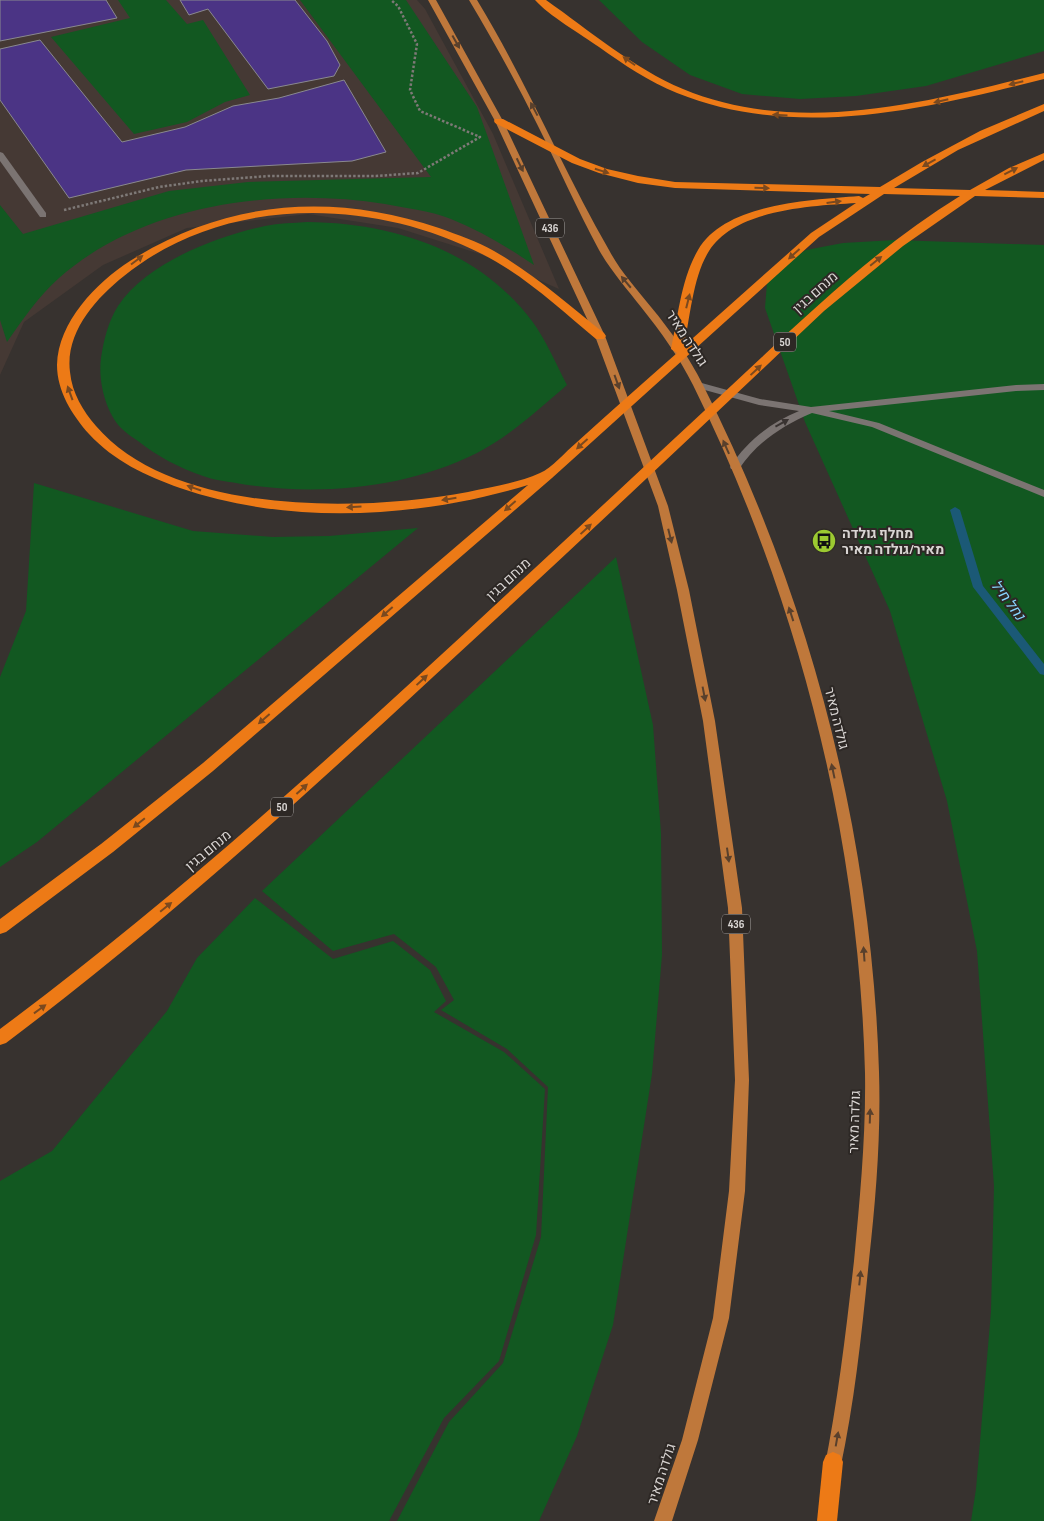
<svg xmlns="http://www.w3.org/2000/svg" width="1044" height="1521" viewBox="0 0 1044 1521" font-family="'Sofia Sans Condensed',Heebo,sans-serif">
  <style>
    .built { fill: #453934 }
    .green { fill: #125821 }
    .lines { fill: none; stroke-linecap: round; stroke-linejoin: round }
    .stream { fill: #1b5976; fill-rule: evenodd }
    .building { fill: #4b3485; stroke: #8a898f }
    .path { stroke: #7e7977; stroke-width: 2.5; stroke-dasharray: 2.5 2; stroke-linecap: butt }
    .minor { fill: #7b7472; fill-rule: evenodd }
    .major { fill: #bf783b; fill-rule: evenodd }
    .highway { fill: #ed7a16; fill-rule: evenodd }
    .oneway { fill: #59402c }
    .oneway2 { fill: #7a491f }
    .oneway3 { fill: #393331 }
    .labels { text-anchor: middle; stroke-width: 4; stroke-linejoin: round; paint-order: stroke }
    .shield { fill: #2d2825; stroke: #a5a19f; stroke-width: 1 }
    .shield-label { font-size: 12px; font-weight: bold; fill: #d9d5d3 }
    .street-label { font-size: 14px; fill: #d9d5d3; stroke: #2d2825 }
    .poi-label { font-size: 14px; font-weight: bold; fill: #d9d5d3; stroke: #2d2825; text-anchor: start }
    .water-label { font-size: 15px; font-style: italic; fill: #88d5ff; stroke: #2d2825 }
  </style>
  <rect width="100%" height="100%" fill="#37322f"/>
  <path class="built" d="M 0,0 L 417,0 L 425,9 L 493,134 L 559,289 L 480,254 L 398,228 L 308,214 L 187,228 L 103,265 L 24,322 L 0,375 Z"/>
  <g class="green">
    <path d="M 118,0 L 166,0 L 187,24 L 203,20 L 250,95 L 225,102 L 187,122 L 134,134 L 51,37 L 130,18 Z"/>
    <path d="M 300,0 L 406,0 L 477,107 L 534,265 C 507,247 481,231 451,219 C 431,211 406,208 385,204 C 277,187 144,203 59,278 C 38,297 23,319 7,342 L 0,320 L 0,205 L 23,234 L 169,191 L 248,182 L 431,177 Z"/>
    <path d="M 599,0 L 1044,0 L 1044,51 L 926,86 L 856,96 L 800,99 L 742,94 L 690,75 L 642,42 Z"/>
    <path d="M 307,222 C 394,223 478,250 532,321 C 546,340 556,364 567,385 C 539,409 510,436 477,453 C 405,489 315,497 236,483 C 225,481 213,480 203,476 C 179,468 157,456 138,441 C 132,437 126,433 121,428 C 105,411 98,380 101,358 C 104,339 108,322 118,306 C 146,263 217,236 265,226 C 279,223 293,223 307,222 Z"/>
    <path d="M 895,240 L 1044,245 L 1044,1521 L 971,1521 L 976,1489 L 991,1311 L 994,1186 L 977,951 L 947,801 L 890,611 L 805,422 L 765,308 L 767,283 L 781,264 L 806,250 L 843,243 Z"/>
    <path d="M 34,483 L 193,531 L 273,537 L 329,536 L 418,528 L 37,842 L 0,867 L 0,677 L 26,611 Z"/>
    <path d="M 616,557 L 653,725 L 661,833 L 662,955 L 652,1074 L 613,1325 L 577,1436 L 539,1521 L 397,1521 L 449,1422 L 503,1363 L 541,1237 L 548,1087 L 507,1049 L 441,1010 L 454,1000 L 436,967 L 394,934 L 333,951 L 262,891 Z"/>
    <path d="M 255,898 L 333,959 L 393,941 L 430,970 L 446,1001 L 434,1012 L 504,1052 L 545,1089 L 536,1235 L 499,1361 L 444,1418 L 389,1521 L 0,1521 L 0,1181 L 52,1151 L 167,1011 L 197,958 Z"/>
  </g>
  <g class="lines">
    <path class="stream" d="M 955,507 L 960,510 L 983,586 L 1044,664 L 1044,675 L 1040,674 L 973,587 L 950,510 Z"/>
  </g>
  <g class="building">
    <path d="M 0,0 L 106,0 L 117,18 L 0,41 Z"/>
    <path d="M 180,0 L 295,0 L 327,41 L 340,65 L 334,76 L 268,89 L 208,9 L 189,15 Z"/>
    <path d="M 40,40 L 122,142 L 185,127 L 233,106 L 279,98 L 344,80 L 386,152 L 352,161 L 186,170 L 69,198 L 0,100 L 0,49 Z"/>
  </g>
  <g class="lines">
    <path class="path" d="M 64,210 L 159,187 L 202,181 L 269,176 L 376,176 L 418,173 L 480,137 L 420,111 L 410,90 L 417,44 L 398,6 L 391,0"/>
    <g class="minor">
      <path d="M 0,152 L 3,153 L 46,213 L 46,217 L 40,217 L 0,161 Z"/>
      <path d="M 698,382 L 760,399 L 811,407 L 1016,385 L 1044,384 L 1044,390 L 1016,391 L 829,411 L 879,423 L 1044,490 L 1044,497 L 872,427 L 812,413 C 782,426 757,442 739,469 L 731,469 L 730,467 C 747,441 770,423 799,411 L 759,405 L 694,387 L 694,383 Z"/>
    </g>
    <g class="major">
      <path d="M 428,0 L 436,0 L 503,121 L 605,336 L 668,506 L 689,590 L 715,721 L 742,908 L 749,1080 L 745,1191 L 729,1318 L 698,1440 L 672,1521 L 654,1521 L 682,1440 L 713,1318 L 729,1191 L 735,1080 L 728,908 L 703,721 L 677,590 L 658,506 L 595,336 L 495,121 Z"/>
      <path d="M 469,0 L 477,0 C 527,82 562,168 609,250 C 620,271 636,288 651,307 C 671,331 689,357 703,385 C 810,597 872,835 879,1072 C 881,1135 876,1198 869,1260 C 862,1331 855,1400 840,1470 L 838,1476 L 832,1478 L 826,1476 L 824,1470 C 838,1401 846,1331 854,1261 C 860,1198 866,1135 865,1073 C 859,836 798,597 693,385 C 679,357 661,332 641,307 C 627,289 611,271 599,250 C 577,209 558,166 537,124 C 516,82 493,40 469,0 Z"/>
    </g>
    <g class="highway">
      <path d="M 535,0 L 546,0 C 590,31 633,68 683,89 C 799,137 928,102 1044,73 L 1044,79 C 924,109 797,141 677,93 C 649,82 623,64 599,47 C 582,35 548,15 535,0 Z"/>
      <path d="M 1044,104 L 1044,111 L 958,150 L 894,188 L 970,190 L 1009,168 L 1044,153 L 1044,160 L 985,190 L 1044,192 L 1044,198 L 975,196 L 903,246 L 824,311 C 694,434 565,556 433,677 C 295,805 156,930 6,1043 L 0,1045 L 0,1029 C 219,866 417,677 617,492 C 665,447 714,402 762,357 C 824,299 887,241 960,196 L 884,194 L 819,237 L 552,478 L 213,771 L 113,852 L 6,932 L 0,934 L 0,919 L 101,844 L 203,763 L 528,485 C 418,518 290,526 180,488 C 146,476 114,461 89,434 C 72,415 57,391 57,365 C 58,322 96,283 130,261 C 226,200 332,192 439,228 C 458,235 477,241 494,251 C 534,274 569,305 604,333 L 606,336 L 604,339 L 596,339 C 560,309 524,275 482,254 C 371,197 224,195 124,276 C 95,299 65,333 70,372 C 72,393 83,411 96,426 C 173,516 361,512 468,492 C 491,487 518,483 540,473 C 552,468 565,452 576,443 C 609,413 643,383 677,353 L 671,349 C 678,317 681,279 698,250 C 725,203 811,200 859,196 L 863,198 L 870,194 L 675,188 L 638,183 L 599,173 L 572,163 L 495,123 L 494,121 L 495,119 L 503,119 L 580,159 L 607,169 L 638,176 L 675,182 L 880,187 L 922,162 L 980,131 ZM 856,203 L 811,233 L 684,346 C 690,318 693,276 709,251 C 735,209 812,206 856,203 Z"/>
      <path d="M 833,1452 L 840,1455 L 843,1462 L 837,1521 L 817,1521 L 823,1462 L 826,1455 Z"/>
    </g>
  </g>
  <defs><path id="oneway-solid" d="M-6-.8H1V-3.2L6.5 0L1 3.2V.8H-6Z" transform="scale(1.25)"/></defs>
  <g class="oneway">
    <use href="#oneway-solid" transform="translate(456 42) rotate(61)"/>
    <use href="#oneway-solid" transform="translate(534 109) rotate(-118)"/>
    <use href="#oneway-solid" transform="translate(520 165) rotate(64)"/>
    <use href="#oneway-solid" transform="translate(626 282) rotate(-130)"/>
    <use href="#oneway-solid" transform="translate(617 382) rotate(70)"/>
    <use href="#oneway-solid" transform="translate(726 447) rotate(-114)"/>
    <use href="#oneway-solid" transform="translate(670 536) rotate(76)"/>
    <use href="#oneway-solid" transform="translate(791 614) rotate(-108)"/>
    <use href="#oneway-solid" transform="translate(704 694) rotate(79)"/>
    <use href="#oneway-solid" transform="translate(833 771) rotate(-102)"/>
    <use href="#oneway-solid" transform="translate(728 855) rotate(82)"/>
    <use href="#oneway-solid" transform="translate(864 954) rotate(-94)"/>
    <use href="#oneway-solid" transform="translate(870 1116) rotate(-88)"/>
    <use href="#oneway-solid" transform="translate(860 1278) rotate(-84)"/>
    <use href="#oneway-solid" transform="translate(837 1439) rotate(-80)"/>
  </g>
  <g class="oneway2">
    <use href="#oneway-solid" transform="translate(629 61) rotate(-145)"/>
    <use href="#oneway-solid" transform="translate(1016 83) rotate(166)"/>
    <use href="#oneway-solid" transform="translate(941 101) rotate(167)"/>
    <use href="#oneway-solid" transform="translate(780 115) rotate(-176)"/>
    <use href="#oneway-solid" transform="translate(929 163) rotate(151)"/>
    <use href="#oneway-solid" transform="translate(602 171) rotate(18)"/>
    <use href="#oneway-solid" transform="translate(1011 171) rotate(-27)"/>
    <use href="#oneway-solid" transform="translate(762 188) rotate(1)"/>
    <use href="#oneway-solid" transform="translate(834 202) rotate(-7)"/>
    <use href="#oneway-solid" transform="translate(794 254) rotate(138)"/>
    <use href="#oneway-solid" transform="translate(137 260) rotate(-37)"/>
    <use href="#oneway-solid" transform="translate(876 261) rotate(-39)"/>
    <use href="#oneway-solid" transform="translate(688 301) rotate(-76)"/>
    <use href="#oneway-solid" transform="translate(756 370) rotate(-43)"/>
    <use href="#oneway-solid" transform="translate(70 393) rotate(-110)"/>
    <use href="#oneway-solid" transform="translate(582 444) rotate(138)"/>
    <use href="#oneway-solid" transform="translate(194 488) rotate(-161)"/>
    <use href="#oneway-solid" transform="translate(449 499) rotate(171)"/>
    <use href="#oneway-solid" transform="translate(510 506) rotate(139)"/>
    <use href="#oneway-solid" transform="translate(354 507) rotate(177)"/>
    <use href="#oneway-solid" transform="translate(586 529) rotate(-43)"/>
    <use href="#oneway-solid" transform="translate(387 612) rotate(139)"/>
    <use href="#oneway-solid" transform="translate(422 680) rotate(-43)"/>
    <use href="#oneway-solid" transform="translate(264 719) rotate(139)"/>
    <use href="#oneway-solid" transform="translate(302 789) rotate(-42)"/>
    <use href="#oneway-solid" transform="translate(139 823) rotate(141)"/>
    <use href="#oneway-solid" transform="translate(166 907) rotate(-39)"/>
    <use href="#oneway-solid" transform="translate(40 1009) rotate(-36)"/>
  </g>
  <use class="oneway3" href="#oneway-solid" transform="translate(782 423) rotate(-29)"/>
  <defs>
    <g id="bus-disc" transform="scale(1.25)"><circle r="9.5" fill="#9cca31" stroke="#2d2825"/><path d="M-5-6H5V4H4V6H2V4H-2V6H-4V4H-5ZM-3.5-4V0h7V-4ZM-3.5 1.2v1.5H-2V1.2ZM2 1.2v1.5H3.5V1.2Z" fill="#111"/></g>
  </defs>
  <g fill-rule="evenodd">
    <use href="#bus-disc" x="824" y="541"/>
  </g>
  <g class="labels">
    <g class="shield">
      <rect x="536" y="218.5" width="28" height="19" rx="4"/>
      <rect x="774" y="332.5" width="22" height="19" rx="4"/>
      <rect x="271" y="797.5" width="22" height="19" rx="4"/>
      <rect x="722" y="914.5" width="28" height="19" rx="4"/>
    </g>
    <g class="shield-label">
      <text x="550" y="232">436</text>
      <text x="785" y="346">50</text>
      <text x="282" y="811">50</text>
      <text x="736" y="928">436</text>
    </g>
    <g class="street-label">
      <text transform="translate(815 292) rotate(-42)" y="5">מנחם בגין</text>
      <text transform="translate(687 338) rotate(57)" y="5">גולדה מאיר</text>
      <text transform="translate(508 579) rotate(-43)" y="5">מנחם בגין</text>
      <text transform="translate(837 718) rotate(76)" y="5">גולדה מאיר</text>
      <text transform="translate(208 850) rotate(-40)" y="5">מנחם בגין</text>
      <text transform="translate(854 1122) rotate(-88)" y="5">גולדה מאיר</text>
      <text transform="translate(661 1474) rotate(-72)" y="5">גולדה מאיר</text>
    </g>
    <g class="poi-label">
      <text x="842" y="538">מחלף גולדה<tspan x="842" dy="16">מאיר/גולדה מאיר</tspan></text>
    </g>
    <g class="water-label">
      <text transform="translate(1008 600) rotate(53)" y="5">נחל חיל</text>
    </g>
  </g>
</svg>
